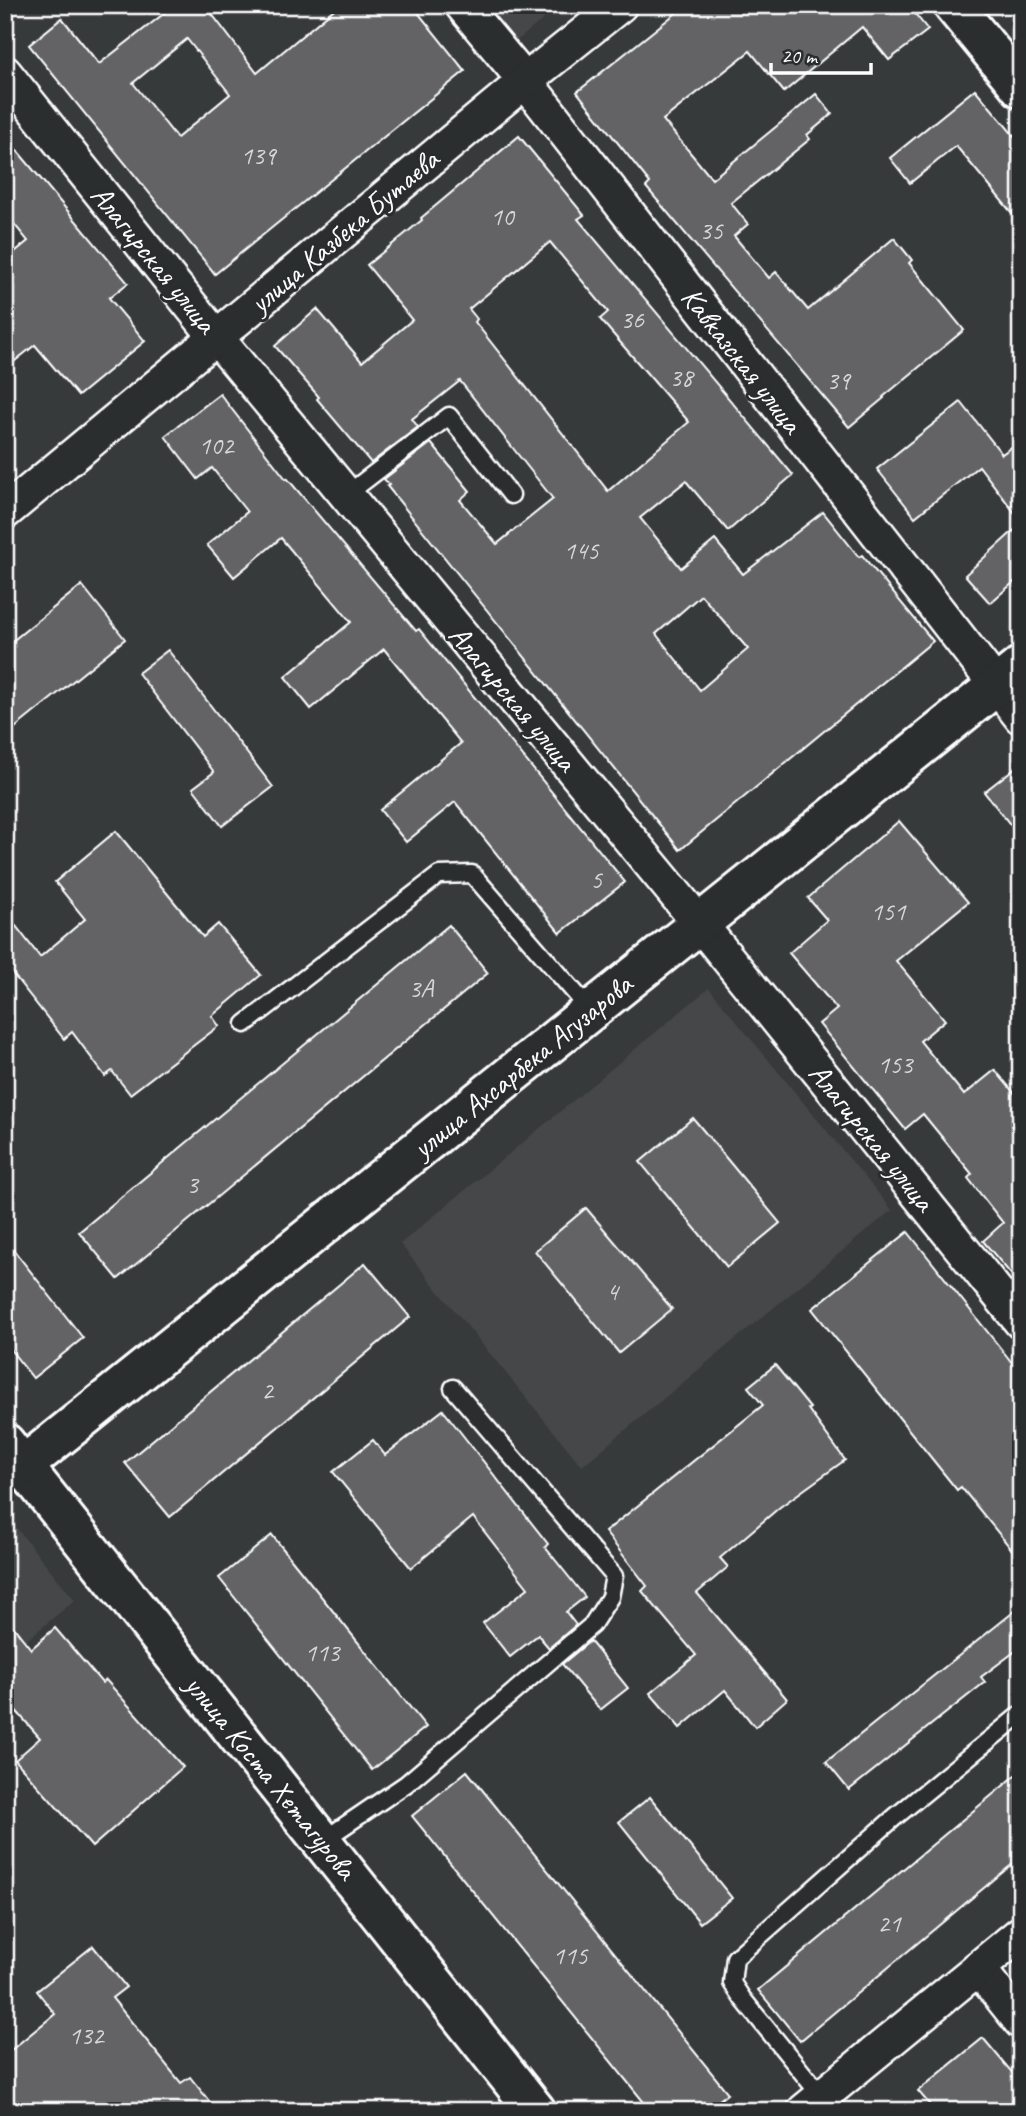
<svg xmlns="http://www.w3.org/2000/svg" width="1026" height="2116" viewBox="0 0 1026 2116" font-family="Caveat,sans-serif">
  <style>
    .built { fill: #444748 }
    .building { fill: #636465; stroke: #fff; stroke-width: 2; fill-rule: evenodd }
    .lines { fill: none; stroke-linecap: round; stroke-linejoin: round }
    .lane-casing { stroke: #fff; stroke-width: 21 }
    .street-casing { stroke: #fff; stroke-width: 38 }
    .secondary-casing { stroke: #fff; stroke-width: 44 }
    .lane { stroke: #2a2d2e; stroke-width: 16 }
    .street { stroke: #2a2d2e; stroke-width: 33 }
    .secondary { stroke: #2a2d2e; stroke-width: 38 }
    .labels { text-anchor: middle; stroke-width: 6; stroke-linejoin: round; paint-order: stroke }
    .number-label { font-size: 26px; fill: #d8d8d8 }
    .street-label { font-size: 30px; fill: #fff; stroke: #2a2d2e }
  </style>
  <rect width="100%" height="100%" fill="#373a3b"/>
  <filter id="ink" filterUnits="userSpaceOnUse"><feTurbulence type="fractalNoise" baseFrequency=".0143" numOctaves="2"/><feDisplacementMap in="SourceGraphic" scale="14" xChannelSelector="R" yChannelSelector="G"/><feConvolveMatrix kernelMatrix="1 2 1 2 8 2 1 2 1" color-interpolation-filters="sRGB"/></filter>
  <g filter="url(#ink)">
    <g class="built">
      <path d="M 485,5 L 561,5 L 514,43 Z"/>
      <path d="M 709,988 L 892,1210 L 582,1466 L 400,1244 Z"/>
      <path d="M 5,1514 L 75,1600 L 5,1658 Z"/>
    </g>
    <g class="building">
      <path d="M 175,5 L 205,5 L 257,73 L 339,5 L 412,5 L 465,71 L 215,274 L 29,45 L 62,18 L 99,64 ZM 187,39 L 230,94 L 177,138 L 133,83 Z"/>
      <path d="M 686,5 L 908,5 L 928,30 L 889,60 L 862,27 L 784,92 L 750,51 L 663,120 L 712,179 L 816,94 L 832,114 L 807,135 L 810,139 L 731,203 L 748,224 L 734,236 L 769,278 L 776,272 L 808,310 L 894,238 L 912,260 L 909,263 L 964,330 L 883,397 L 884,398 L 849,427 L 646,187 L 650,183 L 577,92 Z"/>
      <path d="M 975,89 L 1021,144 L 1021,224 L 956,146 L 910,183 L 890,158 Z"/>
      <path d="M 5,136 L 128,283 L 109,298 L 145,341 L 78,396 L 35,345 L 5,369 L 5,260 L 28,241 L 5,213 Z"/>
      <path d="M 519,136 L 584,215 L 578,219 L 793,475 L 728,531 L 686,481 L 640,518 L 681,568 L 715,540 L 743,574 L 823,512 L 859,557 L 862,555 L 933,641 L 680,850 L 387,486 L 389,485 L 384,479 L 431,443 L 470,491 L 460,500 L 497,544 L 553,499 L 460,381 L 412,419 L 418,427 L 371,463 L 317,399 L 319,397 L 275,346 L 317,309 L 362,362 L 412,320 L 367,265 L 422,220 L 421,218 ZM 550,242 L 608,312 L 600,319 L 689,422 L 608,491 L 475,322 L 477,319 L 469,309 ZM 701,595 L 748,649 L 700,690 L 656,634 Z"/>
      <path d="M 220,394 L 286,479 L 287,478 L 416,631 L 419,629 L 625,882 L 560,933 L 455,802 L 406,842 L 380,810 L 461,743 L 384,649 L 311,709 L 285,677 L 351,622 L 281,538 L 234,577 L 207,545 L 247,512 L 212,468 L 198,479 L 165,436 Z"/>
      <path d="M 961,402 L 1002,454 L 1021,440 L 1021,521 L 979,466 L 915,517 L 877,469 Z"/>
      <path d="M 1021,524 L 1021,576 L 990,603 L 965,575 Z"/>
      <path d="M 82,585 L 125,639 L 5,736 L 5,647 Z"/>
      <path d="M 168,650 L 273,787 L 222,826 L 193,788 L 214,772 L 138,673 Z"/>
      <path d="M 1021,763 L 1021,838 L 984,792 Z"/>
      <path d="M 899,821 L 968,902 L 896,961 L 945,1020 L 920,1041 L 964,1095 L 995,1070 L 1021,1101 L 1021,1286 L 983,1241 L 1003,1223 L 968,1178 L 972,1174 L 923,1114 L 905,1129 L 819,1024 L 837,1009 L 789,953 L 827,920 L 808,898 Z"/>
      <path d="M 116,831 L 203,937 L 218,924 L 261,975 L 212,1016 L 219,1026 L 130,1094 L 112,1071 L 105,1076 L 72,1032 L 64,1039 L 5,964 L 5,912 L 40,957 L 85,919 L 55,882 Z"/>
      <path d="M 449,925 L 488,973 L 118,1279 L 79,1232 Z"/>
      <path d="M 693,1118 L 780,1223 L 727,1267 L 640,1162 Z"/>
      <path d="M 586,1208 L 672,1309 L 619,1353 L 535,1251 Z"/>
      <path d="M 908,1232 L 1021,1374 L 1021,1561 L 961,1487 L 957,1490 L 812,1309 Z"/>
      <path d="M 5,1239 L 83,1338 L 33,1378 L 5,1343 Z"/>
      <path d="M 365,1263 L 410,1317 L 170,1517 L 125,1463 Z"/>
      <path d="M 775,1365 L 810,1408 L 808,1409 L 845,1460 L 780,1507 L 720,1558 L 728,1567 L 697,1593 L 787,1699 L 755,1727 L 725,1690 L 680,1728 L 650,1693 L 696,1655 L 642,1591 L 647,1586 L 605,1532 L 763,1405 L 748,1387 Z"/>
      <path d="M 443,1410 L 548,1544 L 545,1547 L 585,1597 L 566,1612 L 576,1625 L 549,1648 L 538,1635 L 510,1657 L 483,1623 L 528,1588 L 473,1517 L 411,1568 L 333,1472 L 373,1440 L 385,1455 Z"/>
      <path d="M 272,1535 L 426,1727 L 372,1770 L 219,1578 Z"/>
      <path d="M 1021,1606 L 1021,1647 L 981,1677 L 985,1682 L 849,1790 L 826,1762 Z"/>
      <path d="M 5,1616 L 31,1649 L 55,1628 L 102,1683 L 106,1680 L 183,1767 L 92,1847 L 15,1760 L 40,1738 L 5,1698 Z"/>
      <path d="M 590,1641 L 628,1688 L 600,1710 L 562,1664 Z"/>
      <path d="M 467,1771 L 728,2093 L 706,2111 L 651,2111 L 412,1816 Z"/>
      <path d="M 1021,1771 L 1021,1857 L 800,2041 L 758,1990 Z"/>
      <path d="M 650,1797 L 732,1898 L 700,1923 L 619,1822 Z"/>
      <path d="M 93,1946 L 126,1987 L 112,1998 L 181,2083 L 190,2077 L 217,2111 L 5,2111 L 5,2055 L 55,2014 L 37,1991 Z"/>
      <path d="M 983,2038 L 1021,2083 L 1021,2111 L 935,2111 L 918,2091 Z"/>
    </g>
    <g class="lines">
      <g class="lane-casing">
        <g id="lane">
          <path d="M 346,495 L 449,416 L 511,495"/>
          <path d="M 245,1024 L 439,875 L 472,874 L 591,1011"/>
          <path d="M 322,1841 L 406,1784 L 592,1625 L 610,1597 L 614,1576 L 453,1388"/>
          <path d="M 822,2097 L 742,1998 L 732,1983 L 735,1958 L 895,1817 L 1021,1714"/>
        </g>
      </g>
      <g class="street-casing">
        <g id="street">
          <path d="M 462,5 L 525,81 L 1021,717"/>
          <path d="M 5,73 L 216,337 L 700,924 L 1021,1322"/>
          <path d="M 5,512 L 525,81 L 620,5"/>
          <path d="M 978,1968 L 1021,2022"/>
          <path d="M 804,2111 L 1021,1933"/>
        </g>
      </g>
      <g class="secondary-casing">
        <g id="secondary">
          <path d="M 953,5 L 1021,88"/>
          <path d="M 5,1443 L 536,2111"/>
          <path d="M 23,1466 L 1021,666"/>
        </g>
      </g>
      <use href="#lane" class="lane"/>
      <use href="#street" class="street"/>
      <use href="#secondary" class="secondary"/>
    </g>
  </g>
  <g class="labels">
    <g class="number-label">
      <text x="258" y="164">139</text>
      <text x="502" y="225">10</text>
      <text x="711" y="239">35</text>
      <text x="632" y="328">36</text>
      <text x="681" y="386">38</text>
      <text x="838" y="389">39</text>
      <text x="216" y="454">102</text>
      <text x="581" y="559">145</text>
      <text x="596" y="888">5</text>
      <text x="888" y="920">151</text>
      <text x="421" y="997">3А</text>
      <text x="895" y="1073">153</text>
      <text x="192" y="1193">3</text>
      <text x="612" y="1300">4</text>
      <text x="267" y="1399">2</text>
      <text x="322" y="1661">113</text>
      <text x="889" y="1932">21</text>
      <text x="570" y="1964">115</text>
      <text x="86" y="2044">132</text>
    </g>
    <g class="street-label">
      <text transform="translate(344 231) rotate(-40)" y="10">улица Казбека Бутаева</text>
      <text transform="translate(154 259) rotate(51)" y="10">Алагирская улица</text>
      <text transform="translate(742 360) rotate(52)" y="10">Кавказская улица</text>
      <text transform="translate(513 698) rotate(50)" y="10">Алагирская улица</text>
      <text transform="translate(522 1066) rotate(-39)" y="10">улица Ахсарбека Агузарова</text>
      <text transform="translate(872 1137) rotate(51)" y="10">Алагирская улица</text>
      <text transform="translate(271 1777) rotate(51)" y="10">улица Коста Хетагурова</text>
    </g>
  </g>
  <rect width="1026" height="2116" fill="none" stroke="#2a2d2e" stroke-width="28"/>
  <rect x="14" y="14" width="998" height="2088" fill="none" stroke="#fff" stroke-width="2.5" filter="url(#ink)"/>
  <path d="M771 63v10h100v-10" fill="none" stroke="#ffffff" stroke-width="3.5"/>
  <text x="781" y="63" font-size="21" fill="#ffffff" stroke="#2a2d2e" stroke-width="5" paint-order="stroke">20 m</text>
</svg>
